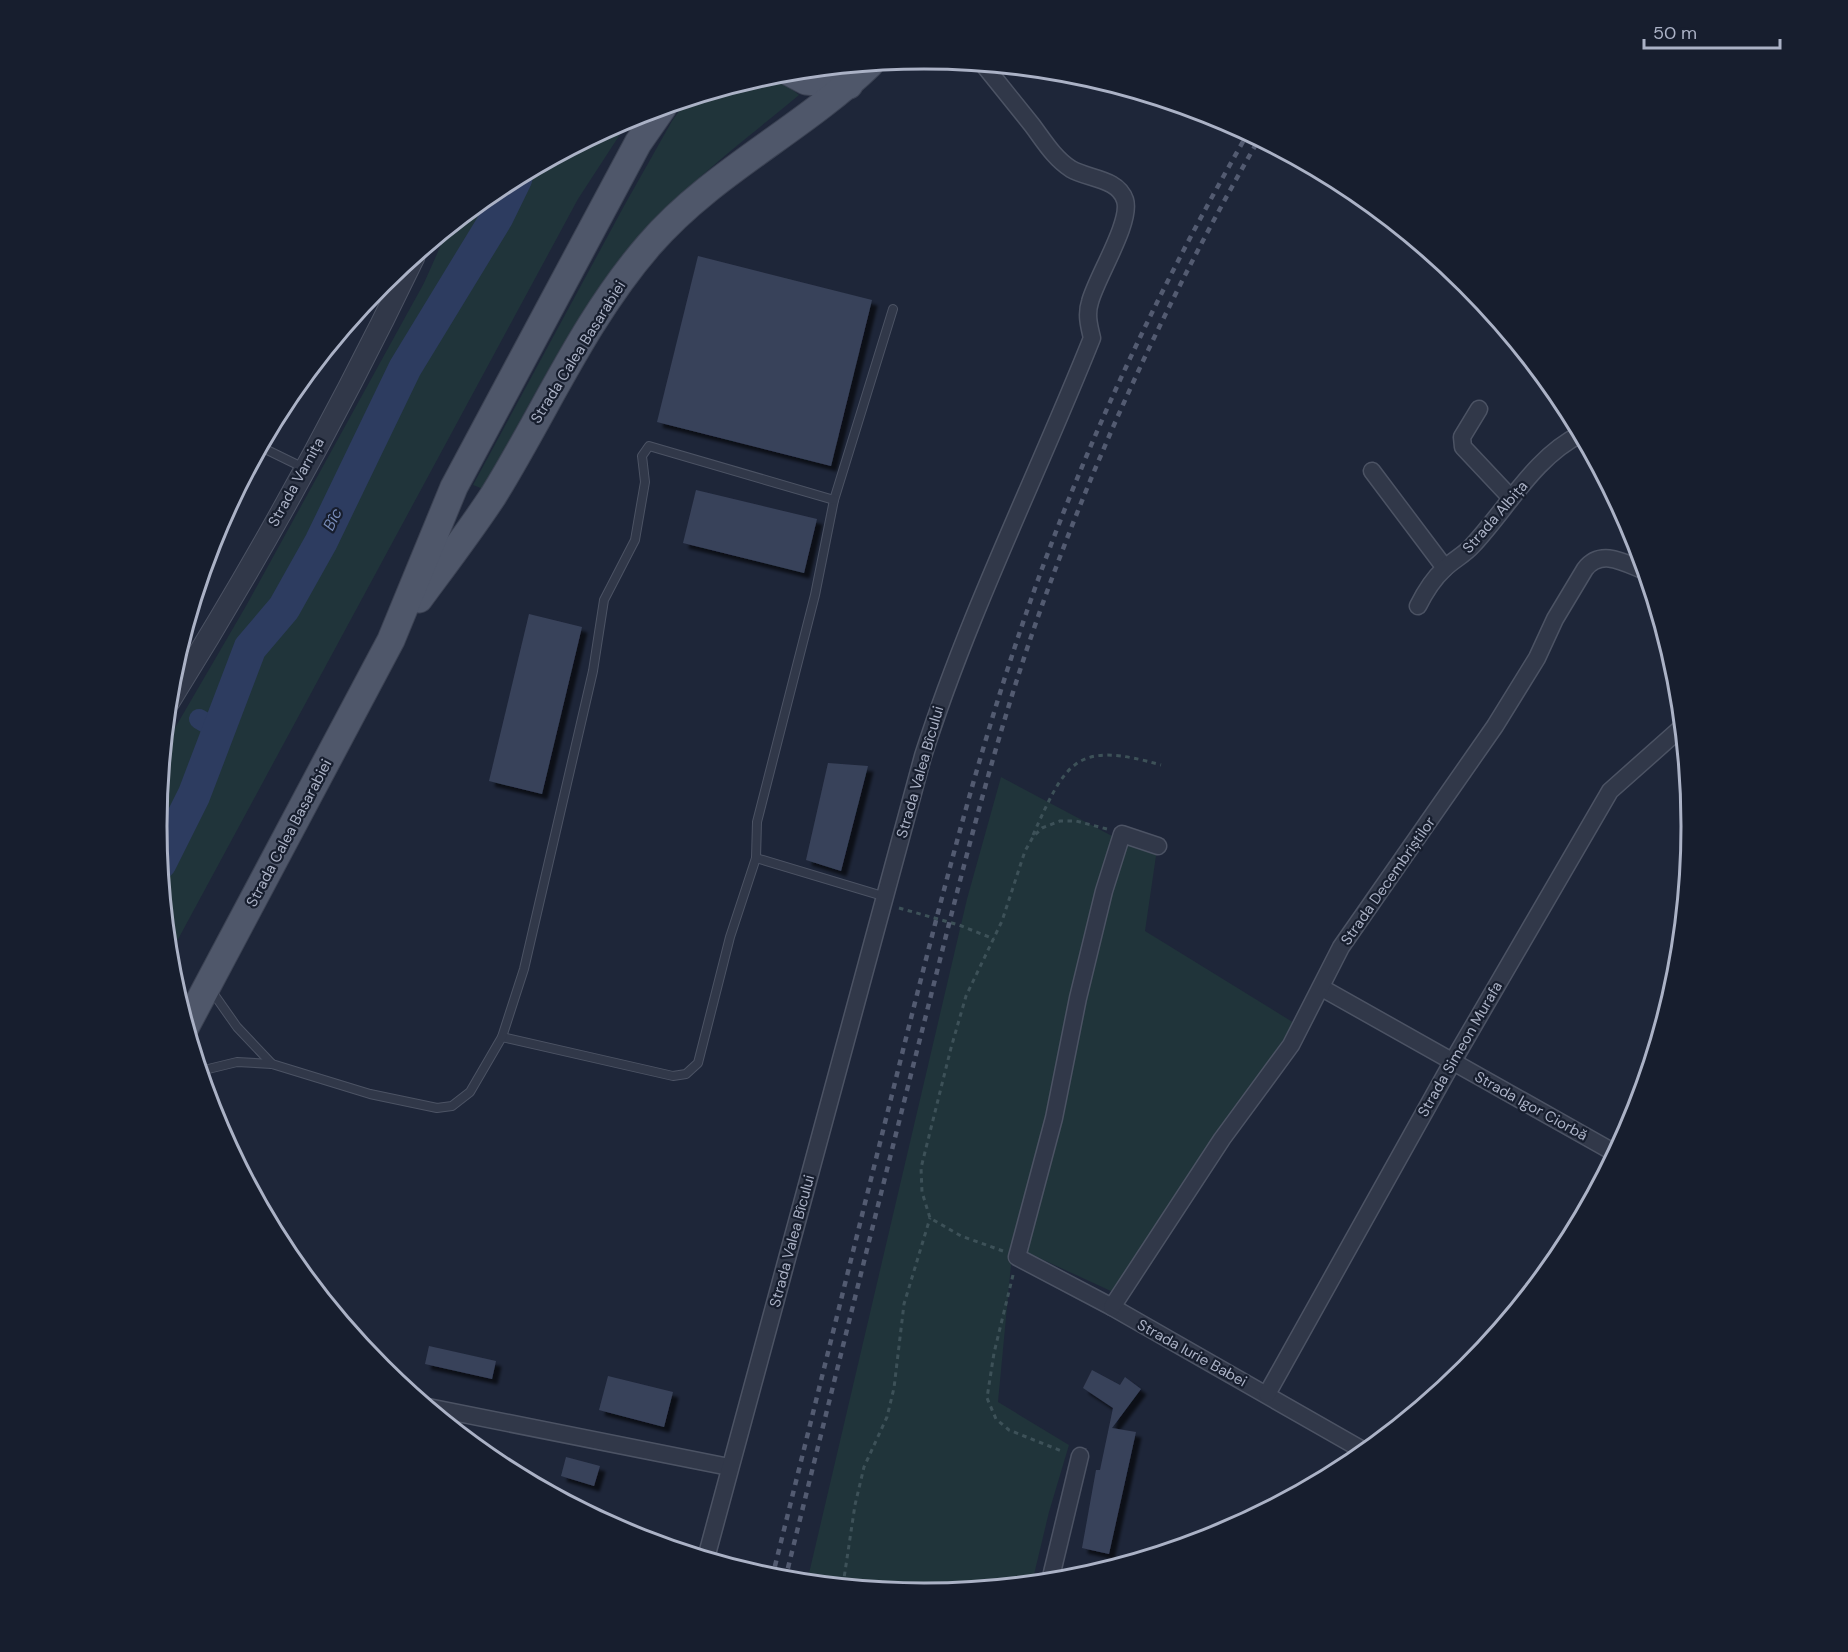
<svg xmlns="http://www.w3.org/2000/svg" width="1848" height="1652" viewBox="0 0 1848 1652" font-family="'DM Sans',sans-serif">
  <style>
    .green { fill: #20343a }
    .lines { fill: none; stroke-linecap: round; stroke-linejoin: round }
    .canal { stroke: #2d3c60; stroke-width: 20 }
    .river { stroke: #2d3c60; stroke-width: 33 }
    .building { fill: #39425a; filter: url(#shadow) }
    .service-casing { stroke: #4c5364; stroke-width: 10 }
    .minor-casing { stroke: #4c5364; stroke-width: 19 }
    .tertiary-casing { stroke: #4c5364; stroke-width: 23 }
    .primary-casing { stroke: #3b4253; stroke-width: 29 }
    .path { stroke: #3d5158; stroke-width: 3; stroke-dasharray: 4.5 4.5; stroke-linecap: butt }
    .service { stroke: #313849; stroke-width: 8 }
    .minor { stroke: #313849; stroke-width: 16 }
    .tertiary { stroke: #313849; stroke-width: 21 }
    .primary { stroke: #4f576a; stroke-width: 27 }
    .rail { stroke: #535b71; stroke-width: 4.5; stroke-dasharray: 6 6; stroke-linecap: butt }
    .labels { text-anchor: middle; stroke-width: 4.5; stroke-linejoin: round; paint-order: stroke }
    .street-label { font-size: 15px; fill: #abb2c6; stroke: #171e2e }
    .water-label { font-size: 16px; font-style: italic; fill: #788bb7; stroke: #171e2e }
    .rim { fill: none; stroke: #abb2c6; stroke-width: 3 }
  </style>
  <defs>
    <filter id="shadow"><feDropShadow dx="5.5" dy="5.5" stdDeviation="1.5" flood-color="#0009"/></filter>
  </defs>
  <rect width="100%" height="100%" fill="#1e2639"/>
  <g class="green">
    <path d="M 773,74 L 799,95 C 734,149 663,201 613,269 C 562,338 524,415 483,489 L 473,485 L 624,206 L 672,121 L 687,100 Z"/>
    <path d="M 632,116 L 578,199 L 169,956 L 157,826 L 165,745 L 246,606 L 424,283 L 449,227 L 498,188 Z"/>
    <path d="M 1001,777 L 1112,836 L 1058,1076 L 1011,1265 L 998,1402 L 1069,1445 L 1049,1512 L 1032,1583 L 924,1593 L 807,1582 L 967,899 Z"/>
    <path d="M 1129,843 L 1157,849 L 1145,931 L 1299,1026 L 1113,1292 L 1024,1251 L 1119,850 Z"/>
  </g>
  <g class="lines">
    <path class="canal" d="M 199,719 L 218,730"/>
    <path class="river" d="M 160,863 L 194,795 L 250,648 L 284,608 L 321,542 L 405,368 L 497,217 L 516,178"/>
  </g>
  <g class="building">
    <path d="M 698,256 L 872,300 L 831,466 L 657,422 Z"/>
    <path d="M 696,490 L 817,519 L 804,573 L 683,543 Z"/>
    <path d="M 529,614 L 582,627 L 542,794 L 489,781 Z"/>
    <path d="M 828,763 L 868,766 L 841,871 L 806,860 Z"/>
    <path d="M 429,1346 L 496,1361 L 492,1379 L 425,1364 Z"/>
    <path d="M 1092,1370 L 1120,1385 L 1125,1377 L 1141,1389 L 1112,1428 L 1136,1432 L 1109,1554 L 1082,1548 L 1096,1470 L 1100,1470 L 1113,1408 L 1083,1388 Z"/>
    <path d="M 608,1376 L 673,1392 L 664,1427 L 599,1410 Z"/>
    <path d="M 566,1457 L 600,1466 L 594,1486 L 561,1476 Z"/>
  </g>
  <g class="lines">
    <g class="service-casing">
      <g id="service">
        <path d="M 261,447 L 304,468"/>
        <path d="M 756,858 L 886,897"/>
        <path d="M 211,990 L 237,1027 L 272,1064"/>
        <path d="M 502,1037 L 673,1076 L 686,1074 L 698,1063 L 730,937 L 756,858 L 757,822 L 815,595 L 834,500 L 893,309"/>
        <path d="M 200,1071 L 237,1062 L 272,1064 L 370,1094 L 437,1108 L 452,1106 L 470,1092 L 502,1037 L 524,969 L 593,671 L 604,600 L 635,540 L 645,482 L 642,456 L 649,446 L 834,500"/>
      </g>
    </g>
    <g class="minor-casing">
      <g id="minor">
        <path d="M 1479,409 L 1462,437 L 1463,447 L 1511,498"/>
        <path d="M 1372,471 L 1445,568"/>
        <path d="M 1418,606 C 1425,592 1432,580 1444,569 C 1453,560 1464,555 1472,546 C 1507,509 1534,457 1581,434"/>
        <path d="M 1158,846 L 1122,834 L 1104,891 L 1078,998 L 1054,1118 L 1017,1257 L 1112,1307 L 1366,1452"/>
        <path d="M 1322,988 L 1615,1153"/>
        <path d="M 1112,1307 L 1222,1139 L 1291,1045 L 1341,947 L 1495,726 L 1537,658 L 1555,619 L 1585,569 C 1601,548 1625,563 1645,571"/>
        <path d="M 1267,1394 L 1453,1061 L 1610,791 L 1682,727"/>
        <path d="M 428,1407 L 729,1467"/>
        <path d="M 706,1558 L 923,756 C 969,612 1036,478 1092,338 C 1089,326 1086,314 1090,302 C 1096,278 1132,222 1125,200 C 1118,178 1088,179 1071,169 C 1054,158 1044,141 1032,125 C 1016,105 1000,85 983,64"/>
        <path d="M 1050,1581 L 1080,1456"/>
      </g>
    </g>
    <g class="tertiary-casing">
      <path id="tertiary" d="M 169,702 C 257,561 342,407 414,257"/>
    </g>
    <g class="primary-casing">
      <g id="primary">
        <path d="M 789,72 L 806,81 L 849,85"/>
        <path d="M 419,599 C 444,565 470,531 493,496 C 545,412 584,320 649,245 C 712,172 802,130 870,64"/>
        <path d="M 186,1026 L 391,640 L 454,487 L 638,143 L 663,107"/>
      </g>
    </g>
    <g class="path">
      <path d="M 1033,835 C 1066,762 1075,740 1161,765"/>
      <path d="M 899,908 L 959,925 L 994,939"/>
      <path d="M 1003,1251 L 961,1236 L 930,1218 L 922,1192 L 921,1168 L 951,1048 L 966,996 L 1002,921 L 1025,851 L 1033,837 L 1042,828 L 1060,821 L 1076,821 L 1107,829"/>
      <path d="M 1013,1275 L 994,1353 L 987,1398 L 996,1419 L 1009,1430 L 1064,1452"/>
      <path d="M 843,1585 L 855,1505 L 864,1467 L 887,1417 L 894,1388 L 904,1304 L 930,1218"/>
    </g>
    <use href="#service" class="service"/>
    <use href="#minor" class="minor"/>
    <use href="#tertiary" class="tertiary"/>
    <use href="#primary" class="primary"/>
    <g class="rail">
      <path d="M 772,1578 C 817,1397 862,1215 907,1034 C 946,880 985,726 1039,577 C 1095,423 1166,275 1248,133"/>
      <path d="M 785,1580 C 831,1394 877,1208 924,1023 C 961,877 996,730 1048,589 C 1105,433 1176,283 1259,139"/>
    </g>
  </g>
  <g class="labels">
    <g class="street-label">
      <text transform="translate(578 352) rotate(-58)" y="5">Strada Calea Basarabiei</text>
      <text transform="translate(296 482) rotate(-61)" y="5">Strada Varnița</text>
      <text transform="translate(1495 517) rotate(-49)" y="5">Strada Albița</text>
      <text transform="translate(920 772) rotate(-74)" y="5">Strada Valea Bîcului</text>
      <text transform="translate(289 833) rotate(-62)" y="5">Strada Calea Basarabiei</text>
      <text transform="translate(1388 881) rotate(-55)" y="5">Strada Decembriștilor</text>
      <text transform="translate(1460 1049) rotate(-60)" y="5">Strada Simeon Murafa</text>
      <text transform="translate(1531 1106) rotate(29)" y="5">Strada Igor Ciorbă</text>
      <text transform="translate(792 1241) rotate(-75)" y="5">Strada Valea Bîcului</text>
      <text transform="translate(1192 1353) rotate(29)" y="5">Strada Iurie Babei</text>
    </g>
    <g class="water-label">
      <text transform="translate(332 519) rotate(-64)" y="6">Bîc</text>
    </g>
  </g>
  <path d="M0 0H1848V1652H0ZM167 826a757 757 0 1 1 1514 0a757 757 0 1 1-1514 0Z" fill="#171e2e" fill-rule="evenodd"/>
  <path class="rim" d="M167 826a757 757 0 1 1 1514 0a757 757 0 1 1-1514 0Z"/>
  <path d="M1644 39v9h136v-9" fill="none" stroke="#abb2c6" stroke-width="3"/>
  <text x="1653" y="39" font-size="18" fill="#abb2c6" stroke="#171e2e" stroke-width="4.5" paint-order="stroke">50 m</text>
</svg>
